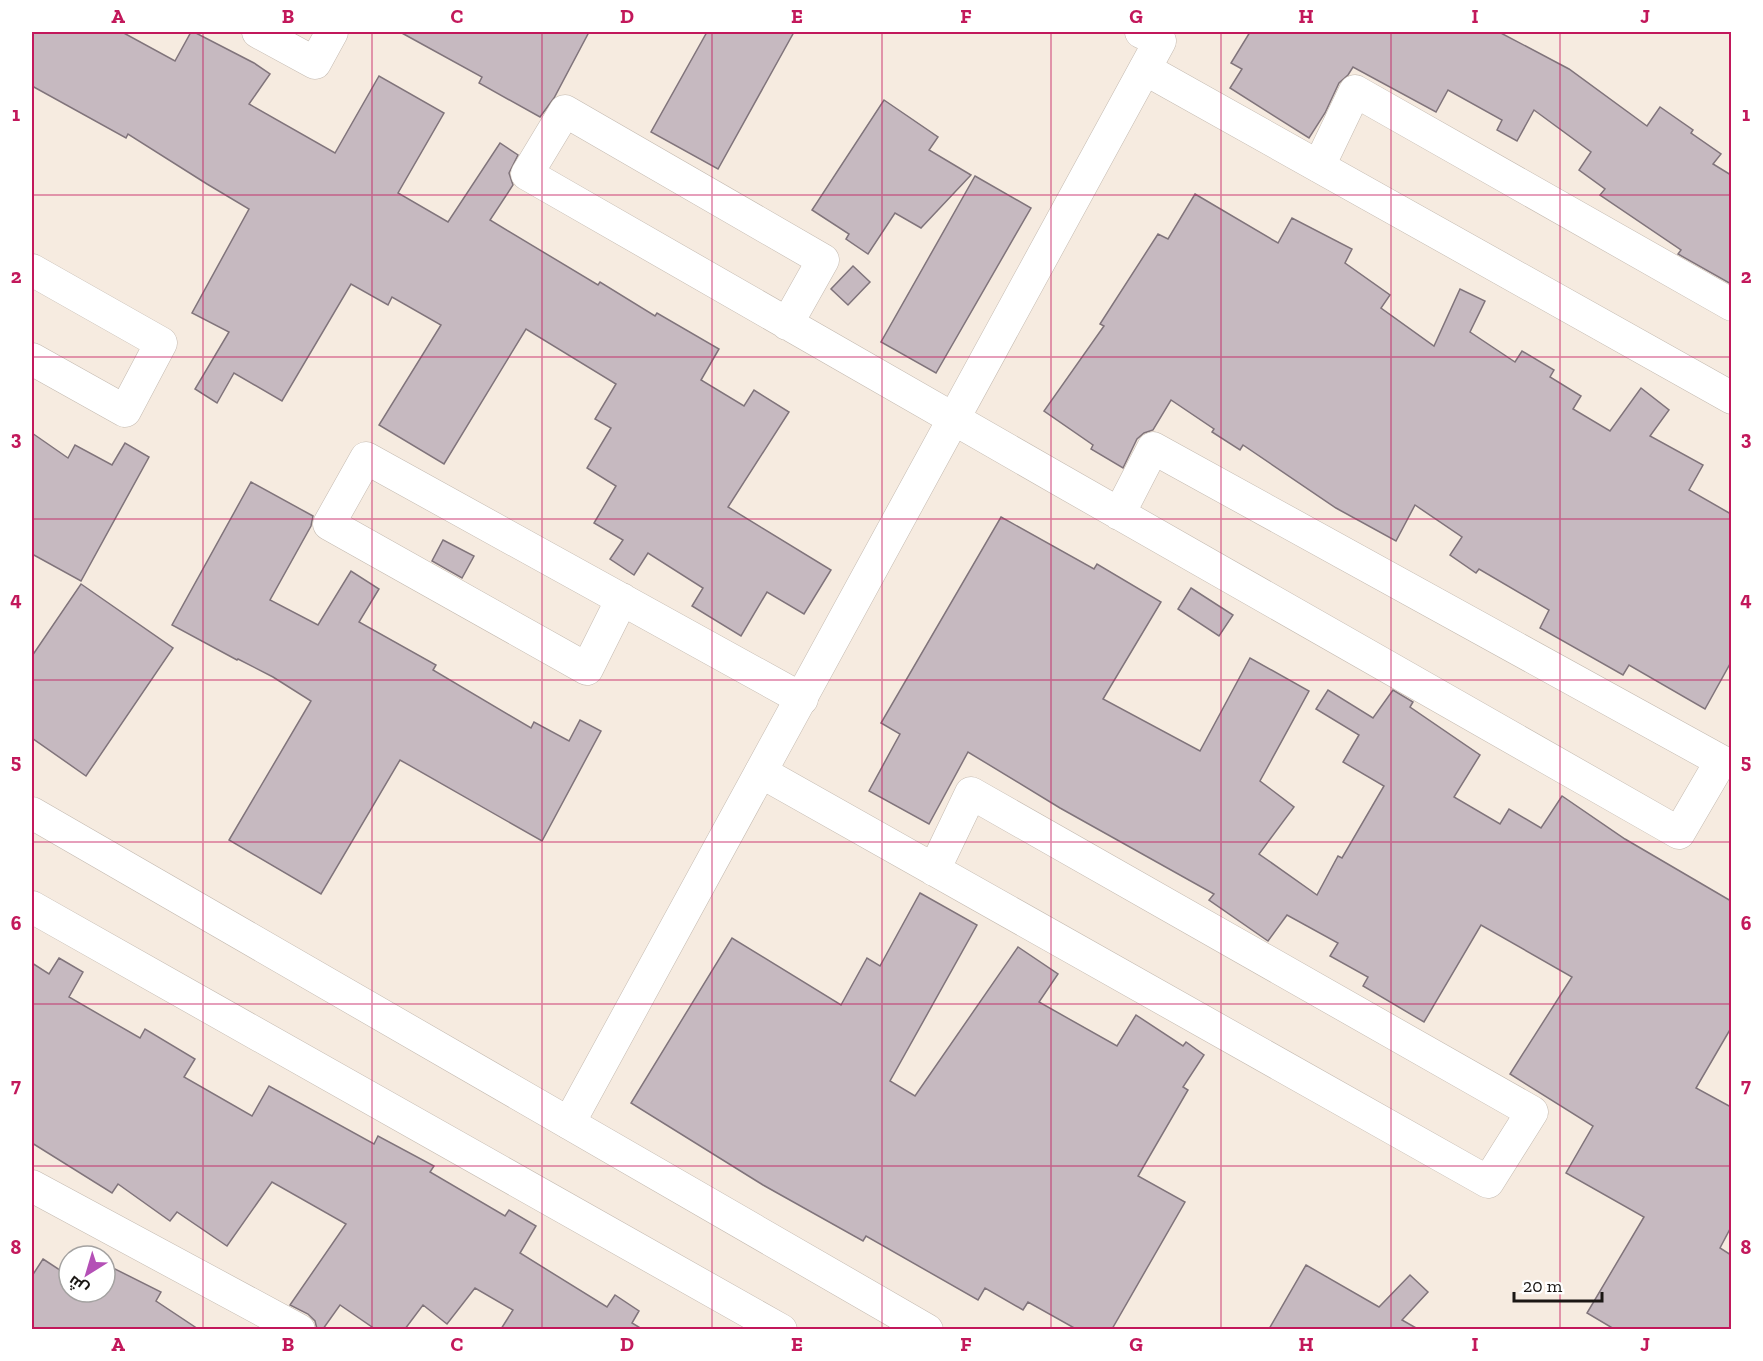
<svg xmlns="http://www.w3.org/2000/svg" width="1763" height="1361" viewBox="0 0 1763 1361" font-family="'Zilla Slab',Cairo,serif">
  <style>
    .building { fill: #c6b9c0; stroke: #80747b; stroke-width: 1.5 }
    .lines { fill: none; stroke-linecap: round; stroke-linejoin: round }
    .minor-casing { stroke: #c4bab0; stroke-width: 33 }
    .minor { stroke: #fff; stroke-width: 32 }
    .grid { fill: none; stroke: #c2185b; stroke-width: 1.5; stroke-opacity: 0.55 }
    .neatline { fill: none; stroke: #c2185b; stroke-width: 2 }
    .grid-label { font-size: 20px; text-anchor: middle; font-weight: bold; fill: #c2185b }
  </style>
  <rect width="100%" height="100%" fill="#f6ebe0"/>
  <g class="building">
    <path d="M 32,32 L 122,32 L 175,61 L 191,32 L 194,32 L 254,63 L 270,74 L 249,104 L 335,153 L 379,76 L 444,113 L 398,193 L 448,222 L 500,143 L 518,155 L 509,173 L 513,185 L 490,220 L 598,285 L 600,282 L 655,316 L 657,313 L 719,349 L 701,380 L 744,406 L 754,390 L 789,412 L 728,507 L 831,570 L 804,614 L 767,592 L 741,636 L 692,606 L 703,588 L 648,553 L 634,575 L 610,559 L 623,540 L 594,523 L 616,486 L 587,468 L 611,428 L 595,419 L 616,384 L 526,329 L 444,464 L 379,425 L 441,325 L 392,297 L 388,305 L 351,284 L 282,401 L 234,373 L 217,403 L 195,389 L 229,332 L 192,313 L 249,209 L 207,184 L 128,134 L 126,138 L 32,86 Z"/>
    <path d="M 400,32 L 589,32 L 554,98 L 540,117 L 479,83 L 482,77 Z"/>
    <path d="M 707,32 L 794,32 L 718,169 L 651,132 Z"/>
    <path d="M 1250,32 L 1499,32 L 1569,69 L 1647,126 L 1660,107 L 1693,130 L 1691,133 L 1721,154 L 1713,164 L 1731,175 L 1731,284 L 1678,254 L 1681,250 L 1600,195 L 1605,189 L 1579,170 L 1591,152 L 1534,110 L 1517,141 L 1497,130 L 1502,120 L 1448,90 L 1436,112 L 1353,67 L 1348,75 L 1339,83 L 1325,113 L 1309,138 L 1230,88 L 1242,69 L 1231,63 Z"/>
    <path d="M 884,100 L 938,137 L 929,150 L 971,175 L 921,228 L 895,213 L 868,254 L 846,239 L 849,234 L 812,210 Z"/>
    <path d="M 975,176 L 1031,208 L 936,373 L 881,342 Z"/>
    <path d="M 1195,194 L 1278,243 L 1292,218 L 1352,249 L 1345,263 L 1390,295 L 1381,308 L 1434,346 L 1460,289 L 1485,301 L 1470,332 L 1515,362 L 1522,351 L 1554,370 L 1550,377 L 1581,396 L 1573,409 L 1610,431 L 1641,388 L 1669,410 L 1650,436 L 1703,465 L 1689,490 L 1731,514 L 1731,662 L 1705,709 L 1629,665 L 1623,675 L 1540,628 L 1549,610 L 1479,569 L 1476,573 L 1450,555 L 1462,537 L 1415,505 L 1396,541 L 1336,508 L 1243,445 L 1240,450 L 1212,432 L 1214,429 L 1171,400 L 1153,430 L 1144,433 L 1137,439 L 1123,468 L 1091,449 L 1093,445 L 1044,411 L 1104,326 L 1100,324 L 1158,234 L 1168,239 Z"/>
    <path d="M 853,266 L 870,282 L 848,305 L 831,289 Z"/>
    <path d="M 32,433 L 68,458 L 75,445 L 112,465 L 125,443 L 149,457 L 81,581 L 32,554 Z"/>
    <path d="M 251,482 L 313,516 L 311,526 L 270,600 L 318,625 L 351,571 L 379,589 L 359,622 L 436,665 L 433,670 L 531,728 L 534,722 L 569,741 L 580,720 L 601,731 L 542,841 L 400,760 L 321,894 L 229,840 L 311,701 L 273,677 L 238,659 L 237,660 L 172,625 Z"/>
    <path d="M 1001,517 L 1094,569 L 1097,564 L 1161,602 L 1103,699 L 1200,751 L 1250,658 L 1309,691 L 1260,781 L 1294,807 L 1259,854 L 1317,895 L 1338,856 L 1342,858 L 1384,786 L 1343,762 L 1359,735 L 1316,709 L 1328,690 L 1373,718 L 1393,690 L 1413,702 L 1410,707 L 1480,755 L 1454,797 L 1500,824 L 1509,809 L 1541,828 L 1562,796 L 1625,839 L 1731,901 L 1731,1028 L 1696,1088 L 1731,1107 L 1731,1227 L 1720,1248 L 1731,1255 L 1731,1329 L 1614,1329 L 1587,1313 L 1644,1217 L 1566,1173 L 1593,1126 L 1510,1074 L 1572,977 L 1481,925 L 1424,1022 L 1363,986 L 1368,977 L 1330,956 L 1338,943 L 1287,915 L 1268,941 L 1209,900 L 1214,894 L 1060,808 L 968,752 L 929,824 L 869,791 L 900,734 L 881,723 Z"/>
    <path d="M 443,540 L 474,556 L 462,578 L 432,561 Z"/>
    <path d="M 81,584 L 173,648 L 86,776 L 32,738 L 32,656 Z"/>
    <path d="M 1191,588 L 1233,615 L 1219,636 L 1178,609 Z"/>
    <path d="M 920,893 L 977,925 L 890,1081 L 915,1096 L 1018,947 L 1058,974 L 1039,1002 L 1117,1046 L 1136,1015 L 1183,1046 L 1186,1042 L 1204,1055 L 1183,1087 L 1188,1090 L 1138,1176 L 1185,1202 L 1112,1329 L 1076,1329 L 1028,1302 L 1023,1310 L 985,1288 L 978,1300 L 866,1236 L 863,1241 L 763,1185 L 631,1103 L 732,938 L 841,1005 L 867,958 L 880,966 Z"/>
    <path d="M 59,958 L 83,972 L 69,997 L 140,1038 L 145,1029 L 195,1059 L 184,1077 L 252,1116 L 269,1086 L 374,1144 L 378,1136 L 434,1166 L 430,1172 L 505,1216 L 509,1210 L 536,1226 L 520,1253 L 607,1307 L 615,1295 L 639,1311 L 632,1323 L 642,1329 L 501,1329 L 513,1310 L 475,1288 L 447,1324 L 423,1305 L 405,1329 L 375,1329 L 340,1305 L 323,1329 L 317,1329 L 315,1321 L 308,1314 L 290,1305 L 346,1224 L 272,1182 L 227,1246 L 177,1212 L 170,1221 L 118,1184 L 112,1193 L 32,1143 L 32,963 L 49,974 Z"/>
    <path d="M 43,1259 L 69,1276 L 69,1292 L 105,1292 L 105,1264 L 161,1292 L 156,1301 L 198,1329 L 32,1329 L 32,1276 Z"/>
    <path d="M 1306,1265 L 1379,1307 L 1410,1275 L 1428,1292 L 1402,1320 L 1418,1329 L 1269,1329 Z"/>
  </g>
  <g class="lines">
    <g class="minor-casing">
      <g id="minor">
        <path d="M 258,32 L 315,63 L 332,32"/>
        <path d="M 1145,69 L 1732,398"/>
        <path d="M 1319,166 L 1355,91 L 1732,305"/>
        <path d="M 32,270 L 161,343 L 125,411 L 32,359"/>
        <path d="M 787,324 L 823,260 L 565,111 L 527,174 C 910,395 1295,614 1679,833 L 1721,761 L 1153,448 L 1119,514"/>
        <path d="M 622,599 L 587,669 L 329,524 L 366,458 L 802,699"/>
        <path d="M 761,772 L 1488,1182 L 1532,1112 L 971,793 L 934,870"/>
        <path d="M 32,813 L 927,1330"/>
        <path d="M 32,907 L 781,1330"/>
        <path d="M 569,1123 L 1160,41 L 1141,32"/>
        <path d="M 32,1186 L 299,1330"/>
      </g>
    </g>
    <use href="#minor" class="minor"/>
  </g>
  <path class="grid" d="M 203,32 L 203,1330M 372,32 L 372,1330M 542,32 L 542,1330M 712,32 L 712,1330M 882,32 L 882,1330M 1051,32 L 1051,1330M 1221,32 L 1221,1330M 1391,32 L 1391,1330M 1560,32 L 1560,1330M 32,195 L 1732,195M 32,357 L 1732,357M 32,519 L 1732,519M 32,680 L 1732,680M 32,842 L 1732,842M 32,1004 L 1732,1004M 32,1166 L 1732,1166"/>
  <rect width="1763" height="1361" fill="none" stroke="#ffffff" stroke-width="66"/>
  <g transform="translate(87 1274) rotate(217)"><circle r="28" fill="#ffffff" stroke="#a4a2a1" stroke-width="1.5"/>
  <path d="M0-4.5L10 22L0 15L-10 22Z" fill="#b450b6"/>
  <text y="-9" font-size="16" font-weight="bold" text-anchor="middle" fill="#1b1714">ش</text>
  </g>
  <path d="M1514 1292v9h88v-9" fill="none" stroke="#1b1714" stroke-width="3"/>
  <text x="1523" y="1292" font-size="18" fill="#1b1714" stroke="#ffffff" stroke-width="4.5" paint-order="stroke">20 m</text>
  <rect x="33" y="33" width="1697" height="1295" class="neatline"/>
  <g class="grid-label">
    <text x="118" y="23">A</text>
    <text x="288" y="23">B</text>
    <text x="457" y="23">C</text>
    <text x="627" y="23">D</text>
    <text x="797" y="23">E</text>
    <text x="966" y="23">F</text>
    <text x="1136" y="23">G</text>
    <text x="1306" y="23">H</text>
    <text x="1475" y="23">I</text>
    <text x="1645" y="23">J</text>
    <text x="16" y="121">1</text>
    <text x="1746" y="121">1</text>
    <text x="16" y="283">2</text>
    <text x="1746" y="283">2</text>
    <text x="16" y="445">3</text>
    <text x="1746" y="445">3</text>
    <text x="16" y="606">4</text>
    <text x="1746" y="606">4</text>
    <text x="16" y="768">5</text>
    <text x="1746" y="768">5</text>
    <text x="16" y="930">6</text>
    <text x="1746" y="930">6</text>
    <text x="16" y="1092">7</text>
    <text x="1746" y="1092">7</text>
    <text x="16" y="1254">8</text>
    <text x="1746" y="1254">8</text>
    <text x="118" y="1351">A</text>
    <text x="288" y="1351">B</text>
    <text x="457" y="1351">C</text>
    <text x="627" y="1351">D</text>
    <text x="797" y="1351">E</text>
    <text x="966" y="1351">F</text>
    <text x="1136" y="1351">G</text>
    <text x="1306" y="1351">H</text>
    <text x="1475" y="1351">I</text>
    <text x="1645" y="1351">J</text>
  </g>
</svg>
